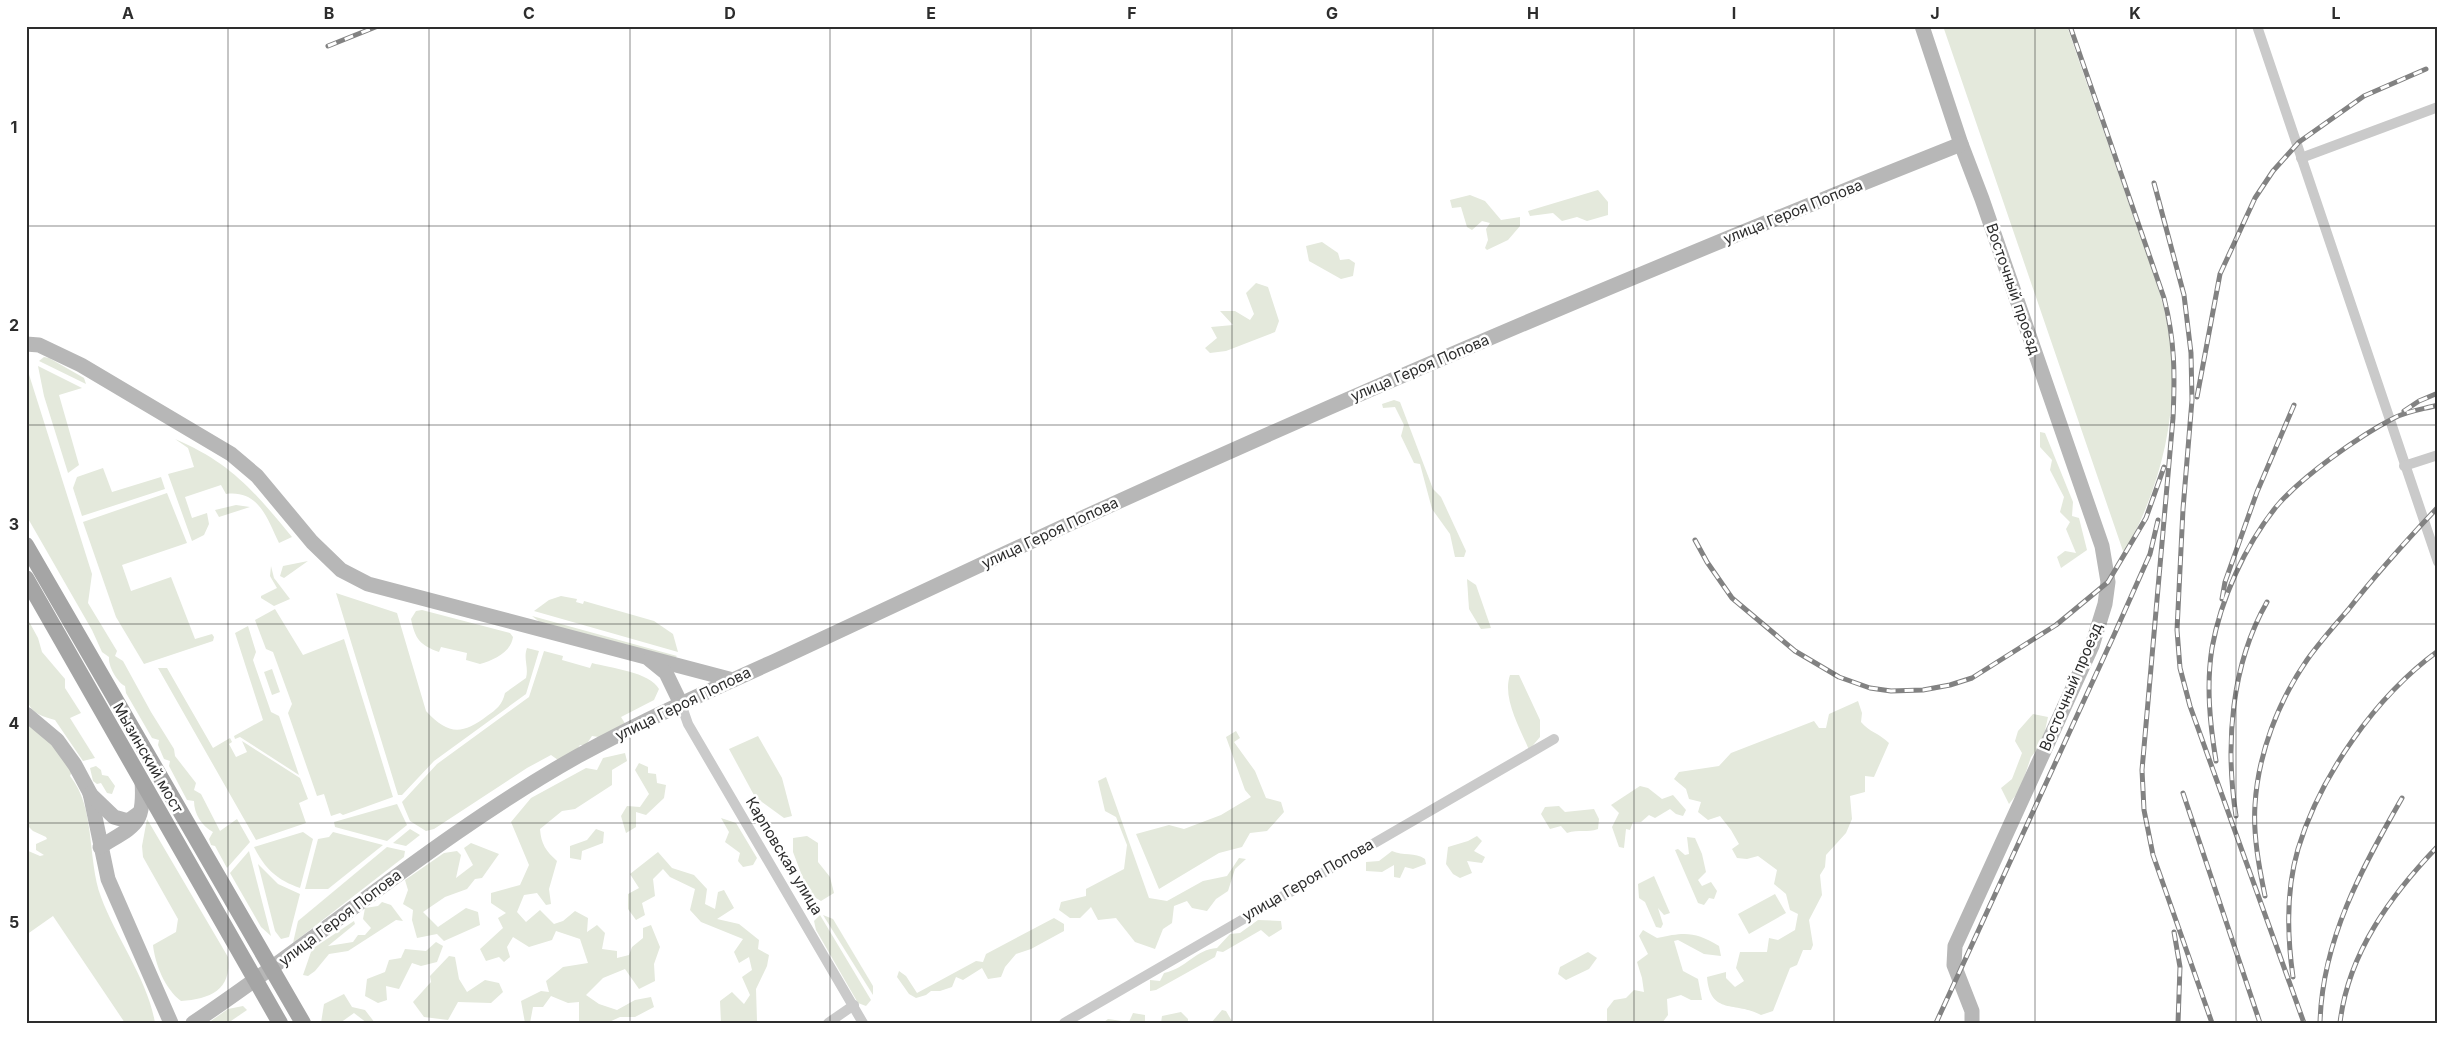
<svg xmlns="http://www.w3.org/2000/svg" width="2464" height="1049" viewBox="0 0 2464 1049" font-family="Inter,sans-serif">
  <style>
    .green { fill: #e4e9dc }
    .lines { fill: none; stroke-linecap: round; stroke-linejoin: round }
    .street { stroke: #cacaca; stroke-width: 10 }
    .secondary { stroke: #b7b7b7; stroke-width: 15 }
    .primary { stroke: #a5a5a5; stroke-width: 16 }
    .rail-casing { stroke: #828282; stroke-width: 5 }
    .rail { stroke: #fff; stroke-width: 3; stroke-dasharray: 9; stroke-linecap: butt }
    .grid { fill: none; stroke: #2d2d2d; stroke-width: 1; stroke-opacity: 0.55 }
    .labels { text-anchor: middle; stroke-width: 5; stroke-linejoin: round; paint-order: stroke }
    .street-label { font-size: 15px; fill: #2d2d2d; stroke: #fff }
    .neatline { fill: none; stroke: #2d2d2d; stroke-width: 2 }
    .grid-label { font-size: 16px; text-anchor: middle; font-weight: bold; fill: #2d2d2d }
  </style>
  <rect width="100%" height="100%" fill="#fff"/>
  <g class="green">
    <path d="M 1943,26 L 2067,26 C 2087,85 2108,143 2128,201 C 2140,237 2155,273 2164,309 C 2184,393 2166,476 2126,550 L 2123,551 Z"/>
    <path d="M 1598,190 L 1608,202 L 1608,215 L 1587,221 L 1577,217 L 1562,221 L 1553,213 L 1530,216 L 1528,211 Z"/>
    <path d="M 1470,195 L 1485,201 L 1501,220 L 1520,217 L 1520,226 L 1508,240 L 1487,250 L 1485,248 L 1488,240 L 1486,229 L 1490,223 L 1482,221 L 1472,230 L 1467,227 L 1461,207 L 1452,208 L 1450,200 Z"/>
    <path d="M 1322,242 L 1338,253 L 1340,260 L 1349,259 L 1355,263 L 1353,276 L 1341,279 L 1309,261 L 1306,246 Z"/>
    <path d="M 1256,283 L 1268,287 L 1279,321 L 1275,332 L 1226,351 L 1210,353 L 1205,348 L 1217,338 L 1211,327 L 1233,325 L 1220,311 L 1235,311 L 1250,320 L 1254,314 L 1246,293 Z"/>
    <path d="M 44,357 L 49,358 L 84,378 L 86,384 L 39,361 Z"/>
    <path d="M 26,365 L 92,574 L 88,603 L 117,651 L 115,656 L 123,661 L 151,712 L 174,749 L 175,756 L 196,783 L 194,790 L 201,794 L 220,831 L 237,819 L 250,842 L 227,868 L 215,846 L 211,845 L 209,839 L 213,832 C 202,826 194,814 194,801 L 187,800 L 169,766 L 170,761 L 164,759 L 158,745 L 159,740 L 152,738 L 126,693 L 125,686 C 117,682 108,666 109,657 L 102,652 L 92,630 L 26,515 Z"/>
    <path d="M 38,366 L 82,388 L 59,395 L 79,465 L 68,473 L 44,396 Z"/>
    <path d="M 1394,400 L 1400,402 L 1433,489 L 1441,497 L 1466,551 L 1464,557 L 1455,557 L 1450,534 L 1432,509 L 1420,464 L 1414,463 L 1401,436 L 1404,425 L 1395,407 L 1383,408 L 1382,404 Z"/>
    <path d="M 2040,432 L 2045,433 L 2073,502 L 2072,516 L 2079,518 L 2087,550 L 2061,568 L 2057,557 L 2065,551 L 2076,553 L 2066,529 L 2070,522 L 2060,512 L 2064,497 L 2050,470 L 2052,460 L 2040,447 Z"/>
    <path d="M 175,439 C 231,463 254,491 292,537 L 279,543 C 267,518 259,490 226,494 L 221,485 L 185,497 L 192,518 L 207,513 L 209,524 L 204,535 L 192,541 L 168,474 L 194,467 L 188,448 Z"/>
    <path d="M 103,468 L 112,492 L 161,477 L 165,489 L 82,516 L 73,488 L 77,477 Z"/>
    <path d="M 167,493 L 187,543 L 122,565 L 131,591 L 171,577 L 195,639 L 212,634 L 214,637 L 213,641 L 144,664 L 116,617 L 83,522 Z"/>
    <path d="M 236,505 L 250,507 L 219,517 L 215,510 Z"/>
    <path d="M 308,561 L 284,578 L 280,576 L 283,566 Z"/>
    <path d="M 271,566 L 274,578 L 290,599 L 274,606 L 261,598 L 261,596 L 277,588 L 270,576 Z"/>
    <path d="M 1467,579 L 1476,585 L 1491,628 L 1481,629 L 1469,609 Z"/>
    <path d="M 336,593 L 397,613 L 426,711 C 448,735 462,735 487,716 C 497,709 502,705 505,693 L 526,678 C 529,667 523,659 527,648 L 539,651 L 526,694 L 434,761 L 402,795 L 398,795 Z"/>
    <path d="M 561,596 L 577,599 L 576,602 L 583,604 L 584,601 L 654,621 L 673,634 L 678,652 L 534,611 L 549,600 Z"/>
    <path d="M 275,609 L 303,655 L 344,639 L 393,797 L 343,815 L 340,813 L 331,816 L 324,794 L 317,796 L 288,713 L 292,704 L 273,652 L 266,649 L 255,620 Z"/>
    <path d="M 422,610 L 510,633 L 513,637 C 511,652 494,660 480,664 L 466,660 L 467,653 L 441,647 L 439,652 C 420,645 415,639 411,619 L 416,611 Z"/>
    <path d="M 26,616 L 38,638 L 42,652 L 65,679 L 65,688 L 81,713 L 70,718 L 95,758 L 83,761 L 55,720 C 36,715 26,710 26,689 L 29,686 L 26,683 Z"/>
    <path d="M 532,616 L 677,656 L 674,659 L 541,623 Z"/>
    <path d="M 248,626 L 256,652 L 253,660 L 271,712 L 279,716 L 299,775 L 240,737 L 235,739 L 234,736 L 263,720 L 235,633 Z"/>
    <path d="M 544,651 L 563,656 L 562,660 L 590,668 L 592,663 C 610,668 650,672 659,689 L 654,700 L 621,717 L 626,725 L 606,738 L 592,736 L 586,745 L 580,745 L 573,755 L 558,760 L 551,755 L 527,768 L 434,829 L 426,831 L 410,821 L 402,802 L 437,764 L 529,697 Z"/>
    <path d="M 158,668 L 167,668 L 213,748 L 230,738 L 232,742 L 229,744 L 236,757 L 247,752 L 242,741 L 300,778 L 308,799 L 299,803 L 306,823 L 256,840 Z"/>
    <path d="M 272,669 L 280,692 L 272,695 L 264,672 Z"/>
    <path d="M 1510,675 L 1519,675 L 1540,720 L 1540,737 L 1529,750 C 1520,728 1502,698 1510,675 Z"/>
    <path d="M 1858,701 L 1862,713 L 1861,722 C 1869,732 1879,733 1889,743 L 1874,777 L 1865,776 L 1865,792 L 1850,796 L 1852,819 L 1846,833 L 1826,855 L 1825,867 L 1820,875 L 1822,895 L 1809,920 L 1813,945 L 1811,950 L 1803,950 L 1797,965 L 1790,968 L 1773,1011 L 1761,1015 C 1736,1001 1710,1016 1707,977 L 1726,972 L 1726,978 L 1735,987 L 1744,981 L 1736,968 L 1740,952 L 1767,952 L 1769,938 L 1778,940 L 1795,930 L 1798,914 L 1790,910 L 1786,894 L 1774,884 L 1777,870 L 1758,856 L 1747,859 L 1737,858 L 1732,849 L 1739,844 L 1731,830 L 1720,816 L 1708,820 L 1698,812 L 1701,802 L 1689,799 L 1686,789 L 1674,779 L 1679,772 L 1719,766 L 1731,753 L 1814,721 L 1819,728 L 1826,728 L 1829,714 Z"/>
    <path d="M 2033,714 L 2048,717 L 2042,744 L 2031,757 L 2020,790 L 2009,804 L 2001,788 L 2012,779 L 2022,753 L 2015,741 L 2018,731 Z"/>
    <path d="M 26,722 L 41,733 L 73,769 L 70,776 C 96,808 87,859 101,897 C 116,938 148,980 155,1023 L 125,1023 L 53,916 L 26,935 L 26,850 L 40,856 L 44,855 L 36,850 L 36,844 L 47,839 L 46,837 L 33,831 L 26,824 Z"/>
    <path d="M 1236,731 L 1240,738 L 1234,742 L 1255,771 L 1266,798 L 1281,802 L 1284,812 L 1267,831 L 1250,833 L 1242,847 L 1219,853 L 1159,889 L 1136,834 L 1169,825 L 1184,829 L 1221,815 L 1251,797 L 1245,790 L 1226,737 Z"/>
    <path d="M 758,736 L 782,778 L 792,816 L 784,818 L 755,797 L 729,749 Z"/>
    <path d="M 625,753 L 627,761 L 612,770 L 612,785 L 575,809 L 562,811 L 540,829 C 541,844 546,851 557,861 L 549,889 L 551,904 L 546,905 L 537,893 L 524,895 L 517,912 L 526,922 L 540,910 L 554,924 L 563,921 L 575,911 L 588,918 L 587,932 L 597,925 L 605,933 L 602,949 L 617,951 L 617,958 L 629,955 L 632,947 L 643,938 L 643,928 L 651,925 L 660,947 L 654,964 L 655,981 L 639,989 L 625,969 L 603,978 L 586,995 L 599,1004 L 617,1010 L 635,1000 L 651,997 L 654,1007 L 635,1017 L 620,1017 L 607,1023 L 581,1023 L 579,1022 L 579,1002 L 568,1003 L 551,996 L 543,1007 L 533,1007 L 530,1023 L 525,1023 L 521,1001 L 541,991 L 549,992 L 546,981 L 563,967 L 588,963 L 580,939 L 556,931 L 552,940 L 529,947 L 513,937 L 507,947 L 510,957 L 504,962 L 499,957 L 486,961 L 480,949 L 503,928 L 498,918 L 506,913 L 491,903 L 491,893 L 520,885 L 529,865 L 511,822 L 531,798 L 586,768 L 597,770 L 603,758 Z"/>
    <path d="M 639,763 L 648,767 L 648,773 L 656,774 L 657,783 L 666,785 L 664,798 L 646,815 L 636,812 L 636,827 L 626,833 L 621,816 L 627,806 L 640,807 L 649,794 L 635,770 Z"/>
    <path d="M 96,766 L 101,770 L 102,775 L 108,776 L 115,786 L 112,794 L 107,793 L 101,783 L 97,784 L 93,781 L 90,768 Z"/>
    <path d="M 1106,777 L 1149,898 L 1167,901 L 1203,881 L 1227,876 L 1239,858 L 1246,859 L 1235,869 L 1228,891 L 1216,899 L 1207,911 L 1192,908 L 1187,901 L 1174,906 L 1172,923 L 1163,929 L 1155,949 L 1135,942 L 1116,918 L 1098,920 L 1091,907 L 1080,918 L 1070,918 L 1059,910 L 1061,902 L 1086,896 L 1086,889 L 1124,869 L 1127,845 L 1116,817 L 1105,811 L 1098,781 Z"/>
    <path d="M 1640,786 L 1648,788 L 1662,799 L 1673,795 L 1686,810 L 1683,816 L 1676,814 L 1670,809 L 1655,818 L 1649,815 L 1641,822 L 1633,822 L 1630,830 L 1626,829 L 1624,848 L 1619,847 L 1612,827 L 1619,813 L 1611,805 Z"/>
    <path d="M 397,804 L 407,825 L 387,841 L 335,827 L 334,822 Z"/>
    <path d="M 1559,806 L 1565,812 L 1594,809 L 1599,819 L 1598,829 C 1587,833 1579,829 1567,833 L 1561,826 L 1550,829 L 1541,814 L 1545,807 Z"/>
    <path d="M 721,818 L 736,823 L 757,858 L 753,865 L 743,867 L 738,861 L 740,853 L 725,842 L 729,832 Z"/>
    <path d="M 147,819 L 228,957 C 232,990 210,999 181,1001 C 165,989 155,964 153,945 L 176,932 L 178,919 L 143,857 L 142,846 Z"/>
    <path d="M 410,829 L 420,835 L 406,846 L 393,843 Z"/>
    <path d="M 596,829 L 604,832 L 603,843 L 582,851 L 581,860 L 570,858 L 570,846 L 587,840 Z"/>
    <path d="M 303,832 L 313,839 L 300,888 C 277,880 265,869 254,847 Z"/>
    <path d="M 333,832 L 383,845 L 328,889 L 305,889 L 318,839 L 329,837 Z"/>
    <path d="M 807,836 L 818,843 L 818,862 L 830,877 L 834,893 L 821,901 L 809,894 L 793,852 L 793,838 Z"/>
    <path d="M 1477,836 L 1482,841 L 1474,851 L 1485,857 L 1482,863 L 1467,861 L 1472,873 L 1460,878 L 1453,874 L 1446,864 L 1448,847 L 1468,841 Z"/>
    <path d="M 1687,837 L 1695,838 L 1702,854 L 1706,872 L 1698,880 L 1702,886 L 1711,882 L 1717,891 L 1714,899 L 1709,898 L 1704,905 L 1698,903 L 1675,850 L 1678,849 L 1685,855 L 1689,854 Z"/>
    <path d="M 471,843 L 499,854 L 482,878 L 475,879 L 467,889 L 445,897 L 423,912 L 438,927 L 466,908 L 478,912 L 480,925 L 444,941 L 437,934 L 417,938 L 412,920 L 413,910 L 403,904 L 408,890 L 405,880 L 444,853 L 457,851 L 461,855 L 456,878 L 473,865 L 464,848 Z"/>
    <path d="M 387,847 L 405,851 L 404,857 L 293,943 L 298,921 Z"/>
    <path d="M 249,851 L 271,936 L 261,927 L 230,873 Z"/>
    <path d="M 1392,851 C 1403,856 1415,852 1425,859 L 1426,864 L 1413,869 L 1405,867 L 1400,878 L 1394,877 L 1394,865 L 1382,872 L 1366,871 L 1366,862 L 1379,861 Z"/>
    <path d="M 658,852 L 672,868 L 694,875 L 707,889 L 705,904 L 715,909 L 718,892 L 724,890 L 734,908 L 717,919 L 739,924 L 759,940 L 758,949 L 769,955 L 767,966 L 756,989 L 757,1021 L 769,1023 L 721,1023 L 720,1001 L 732,992 L 744,1004 L 750,995 L 742,977 L 752,970 L 749,957 L 739,963 L 734,952 L 743,939 L 701,922 L 690,910 L 695,889 L 670,877 L 663,869 L 653,879 L 655,896 L 642,903 L 645,915 L 636,920 L 628,909 L 628,894 L 639,888 L 630,874 Z"/>
    <path d="M 258,864 L 278,884 L 300,894 L 289,937 L 281,939 L 275,931 Z"/>
    <path d="M 1654,876 L 1670,913 L 1664,915 L 1658,908 L 1663,924 L 1661,928 L 1656,927 L 1645,902 L 1639,898 L 1638,884 Z"/>
    <path d="M 1775,894 L 1786,913 L 1749,934 L 1738,914 Z"/>
    <path d="M 382,902 L 391,905 L 403,921 L 396,920 L 348,951 L 329,954 L 315,971 L 308,976 L 303,975 L 312,949 L 354,921 L 355,924 L 328,946 L 353,942 L 358,935 L 365,935 L 371,928 L 363,919 L 365,908 L 378,906 Z"/>
    <path d="M 820,915 L 871,1000 L 866,1006 L 858,1003 L 816,930 L 814,921 Z"/>
    <path d="M 823,915 L 833,919 L 873,986 L 873,995 Z"/>
    <path d="M 1054,918 L 1064,924 L 1064,931 L 1031,949 L 1016,954 L 1005,967 L 1001,977 L 988,979 L 982,968 L 963,980 L 956,977 L 952,987 L 940,991 L 931,991 L 926,995 L 916,998 L 909,994 L 897,977 L 899,971 L 906,976 L 917,993 L 976,961 L 983,962 L 986,954 Z"/>
    <path d="M 1258,920 L 1281,921 L 1282,929 L 1269,937 L 1261,930 L 1223,952 L 1217,951 L 1215,957 L 1156,990 L 1150,991 L 1150,980 L 1160,981 L 1164,973 C 1187,968 1196,949 1217,948 L 1230,934 L 1240,933 Z"/>
    <path d="M 1643,930 L 1657,938 C 1684,932 1695,931 1719,946 L 1721,956 L 1704,954 L 1678,940 L 1674,941 L 1683,971 L 1698,979 L 1702,1000 L 1691,1000 L 1681,995 L 1667,999 L 1668,1015 L 1662,1023 L 1607,1022 L 1607,1009 L 1614,1000 L 1626,998 L 1634,990 L 1644,992 L 1642,978 L 1637,962 L 1648,954 L 1639,936 Z"/>
    <path d="M 436,942 L 443,946 L 437,962 L 421,966 L 412,963 L 399,989 L 386,986 L 387,1000 L 378,1003 L 365,996 L 367,979 L 385,972 L 389,960 L 401,958 L 405,949 L 426,951 Z"/>
    <path d="M 1588,952 L 1597,958 L 1589,969 L 1566,980 L 1558,974 L 1560,967 Z"/>
    <path d="M 449,956 L 455,957 L 459,979 L 467,992 L 485,980 L 499,983 L 503,992 L 491,1003 L 458,1002 L 448,1020 L 424,1017 L 413,1002 L 431,982 L 430,976 Z"/>
    <path d="M 344,994 L 352,1007 L 365,1010 L 375,1023 L 367,1023 L 354,1013 L 340,1023 L 321,1023 L 324,1004 Z"/>
    <path d="M 243,1006 L 247,1010 L 228,1023 L 208,1023 L 228,1009 Z"/>
    <path d="M 1222,1010 L 1226,1011 L 1233,1023 L 1211,1023 Z"/>
    <path d="M 1181,1012 L 1188,1019 L 1188,1023 L 1161,1023 L 1162,1016 Z"/>
    <path d="M 1133,1013 L 1145,1015 L 1145,1023 L 1103,1023 L 1108,1019 L 1129,1022 Z"/>
  </g>
  <g class="lines">
    <g class="street">
      <path d="M 2257,26 L 2438,562"/>
      <path d="M 2301,158 L 2438,107"/>
      <path d="M 2404,466 L 2438,455"/>
      <path d="M 681,704 L 688,724 L 863,1023"/>
      <path d="M 828,1023 L 854,1005"/>
      <path d="M 1064,1023 L 1554,739"/>
    </g>
    <g class="secondary">
      <path d="M 1922,26 L 1961,144 L 1982,199 L 2102,546 L 2108,582 L 2105,604 L 2092,646 L 1955,946 L 1954,965 L 1972,1011 L 1972,1023"/>
      <path d="M 26,344 L 39,345 L 81,365 L 231,454 L 257,476 L 312,542 L 341,570 L 368,584 L 733,680"/>
      <path d="M 650,660 L 666,673 L 681,704"/>
      <path d="M 26,714 L 57,740 L 75,765 L 90,793 L 108,879 L 171,1023"/>
      <path d="M 90,794 L 114,817 L 128,821 L 139,813"/>
      <path d="M 100,847 C 135,825 145,826 142,781"/>
      <path d="M 193,1023 C 323,936 441,833 578,756 C 642,721 708,691 775,661 C 847,628 919,594 991,560 C 1310,412 1634,274 1961,144"/>
    </g>
    <g class="primary">
      <path d="M 26,545 L 303,1023"/>
      <path d="M 26,578 L 280,1023"/>
    </g>
    <g class="rail-casing">
      <g id="rail">
        <path d="M 2070,26 L 2164,298 C 2175,341 2175,374 2173,418 L 2142,770 L 2144,810 L 2153,855 L 2212,1023"/>
        <path d="M 328,46 L 378,26"/>
        <path d="M 2154,183 L 2184,295 L 2191,353 L 2192,400 L 2183,509 L 2177,630 L 2180,668 L 2190,706 L 2304,1023"/>
        <path d="M 2197,397 L 2220,274 L 2255,198 L 2273,171 L 2299,142 L 2364,96 L 2426,69"/>
        <path d="M 2404,411 L 2419,401 L 2438,393"/>
        <path d="M 1695,540 L 1707,562 L 1732,598 L 1795,651 L 1839,677 L 1870,688 L 1891,691 L 1923,690 L 1950,685 L 1972,678 L 2056,625 L 2108,582 L 2146,518 L 2164,467"/>
        <path d="M 2222,599 L 2225,582 L 2257,492 L 2294,405"/>
        <path d="M 2216,761 C 2210,724 2206,686 2212,648 C 2221,598 2245,546 2276,507 C 2301,477 2359,436 2394,418 C 2407,411 2424,409 2438,405"/>
        <path d="M 2183,793 L 2260,1023"/>
        <path d="M 2236,816 C 2225,745 2231,665 2267,602"/>
        <path d="M 2265,896 C 2259,867 2253,835 2255,805 C 2258,754 2278,702 2307,660 C 2319,643 2334,626 2348,610 C 2376,574 2407,540 2438,507"/>
        <path d="M 2174,932 L 2180,967 L 2178,1023"/>
        <path d="M 2293,977 C 2287,935 2286,890 2298,849 C 2320,776 2376,696 2438,651"/>
        <path d="M 1936,1023 L 2114,635 L 2150,554 L 2158,520"/>
        <path d="M 2320,1023 C 2322,940 2362,868 2402,798"/>
        <path d="M 2340,1023 C 2348,953 2391,895 2438,846"/>
      </g>
    </g>
    <use href="#rail" class="rail"/>
  </g>
  <path class="grid" d="M 228,26 L 228,1023M 429,26 L 429,1023M 630,26 L 630,1023M 830,26 L 830,1023M 1031,26 L 1031,1023M 1232,26 L 1232,1023M 1433,26 L 1433,1023M 1634,26 L 1634,1023M 1834,26 L 1834,1023M 2035,26 L 2035,1023M 2236,26 L 2236,1023M 26,226 L 2438,226M 26,425 L 2438,425M 26,624 L 2438,624M 26,823 L 2438,823"/>
  <g class="labels">
    <g class="street-label">
      <text transform="translate(1793 212) rotate(-22)" y="5">улица Героя Попова</text>
      <text transform="translate(2013 289) rotate(71)" y="5">Восточный проезд</text>
      <text transform="translate(1420 368) rotate(-23)" y="5">улица Героя Попова</text>
      <text transform="translate(1050 533) rotate(-25)" y="5">улица Героя Попова</text>
      <text transform="translate(2071 687) rotate(-67)" y="5">Восточный проезд</text>
      <text transform="translate(683 704) rotate(-26)" y="5">улица Героя Попова</text>
      <text transform="translate(148 758) rotate(60)" y="5">Мызинский мост</text>
      <text transform="translate(784 856) rotate(59)" y="5">Карповская улица</text>
      <text transform="translate(1308 880) rotate(-30)" y="5">улица Героя Попова</text>
      <text transform="translate(340 918) rotate(-37)" y="5">улица Героя Попова</text>
    </g>
  </g>
  <rect width="2464" height="1049" fill="none" stroke="#ffffff" stroke-width="55"/>
  <rect x="28" y="28" width="2408" height="994" class="neatline"/>
  <g class="grid-label">
    <text x="128" y="19">A</text>
    <text x="329" y="19">B</text>
    <text x="529" y="19">C</text>
    <text x="730" y="19">D</text>
    <text x="931" y="19">E</text>
    <text x="1132" y="19">F</text>
    <text x="1332" y="19">G</text>
    <text x="1533" y="19">H</text>
    <text x="1734" y="19">I</text>
    <text x="1935" y="19">J</text>
    <text x="2135" y="19">K</text>
    <text x="2336" y="19">L</text>
    <text x="14" y="133">1</text>
    <text x="14" y="331">2</text>
    <text x="14" y="530">3</text>
    <text x="14" y="729">4</text>
    <text x="14" y="928">5</text>
  </g>
</svg>
